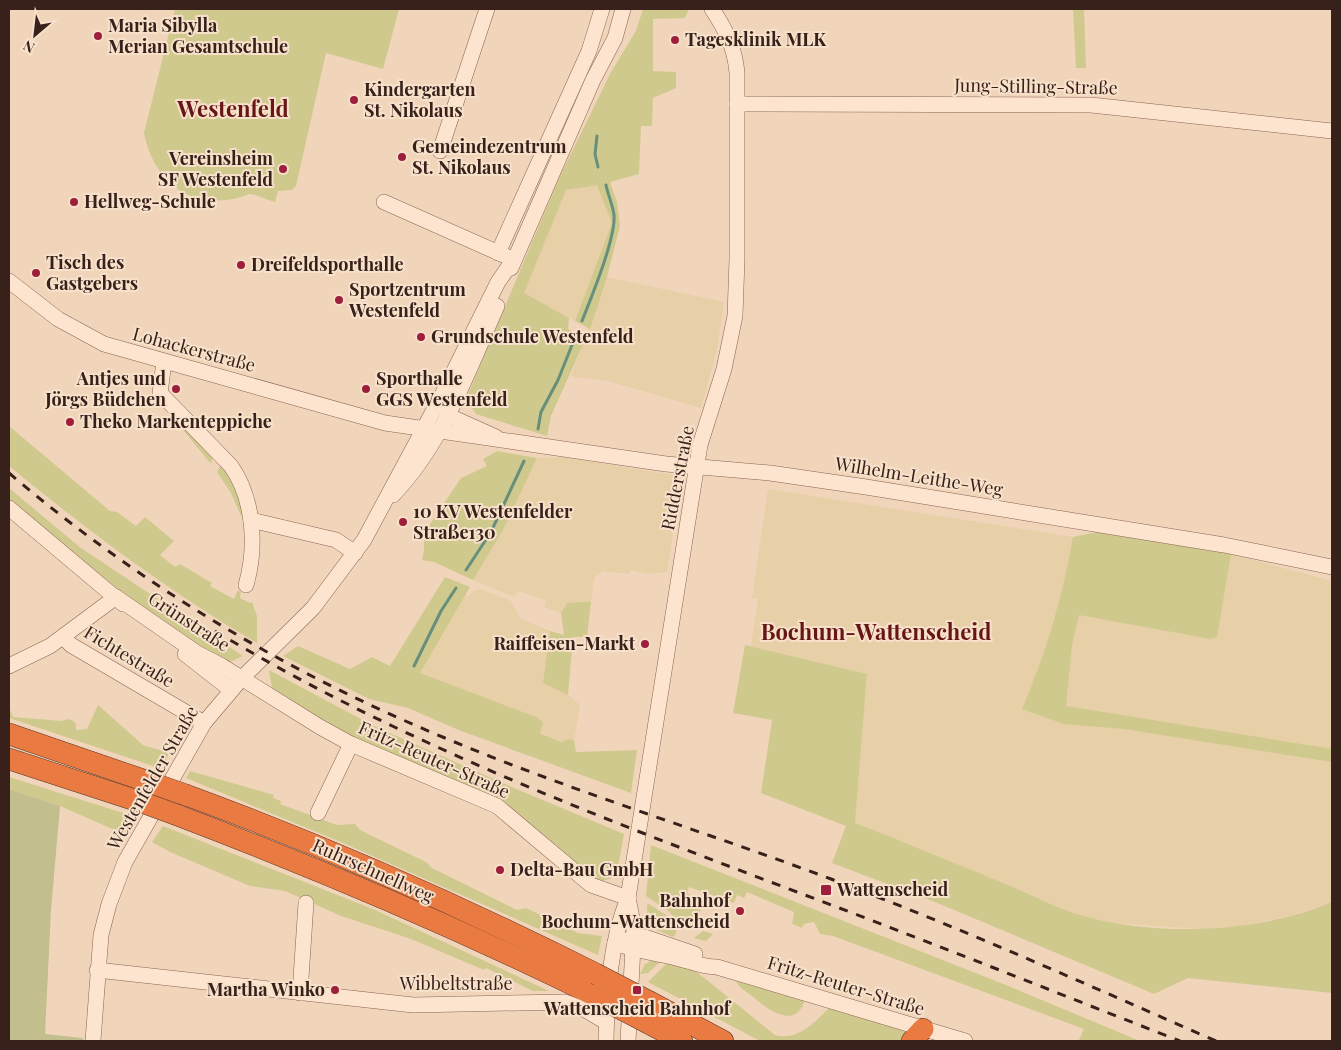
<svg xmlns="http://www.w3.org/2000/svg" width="1341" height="1050" viewBox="0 0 1341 1050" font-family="'Playfair Display',serif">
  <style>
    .farmland { fill: #e7cfa7 }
    .green { fill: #cfc98e }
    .cemetery { fill: #c3be8e }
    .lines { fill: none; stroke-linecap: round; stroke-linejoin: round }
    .stream { stroke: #668f7c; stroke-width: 3 }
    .minor-casing { stroke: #896453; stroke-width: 16 }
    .highway-casing { stroke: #563429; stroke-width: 22 }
    .minor { stroke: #fce4ce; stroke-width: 15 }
    .highway { stroke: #e97b42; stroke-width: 21 }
    .rail { stroke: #37211a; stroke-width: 3; stroke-dasharray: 9 9; stroke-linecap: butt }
    .highway-bridge-casing { stroke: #563429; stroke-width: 22; stroke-linecap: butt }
    .highway-bridge { stroke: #e97b42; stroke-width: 21 }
    .poi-dot { fill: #9d1f3b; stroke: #f8e1ca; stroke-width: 2 }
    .labels { text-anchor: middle; stroke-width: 4; stroke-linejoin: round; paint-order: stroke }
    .poi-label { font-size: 18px; font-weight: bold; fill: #37211a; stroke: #f8e1ca; text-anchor: start }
    .street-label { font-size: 18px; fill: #37211a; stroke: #f8e1ca }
    .district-label { font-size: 22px; font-weight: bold; fill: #671617; stroke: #f8e1ca }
  </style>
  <rect width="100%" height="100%" fill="#f1d5ba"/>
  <g class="farmland">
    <path d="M 598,184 L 612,223 L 575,321 L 523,293 L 566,190 Z"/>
    <path d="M 607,277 L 724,302 L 717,350 L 701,408 L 608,381 L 571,376 Z"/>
    <path d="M 563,457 L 673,475 L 682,479 L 667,572 L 649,574 L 630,570 L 629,574 L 603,571 L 594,578 L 591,602 L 567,603 L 561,613 L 544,607 L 546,600 L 518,591 L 515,597 L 473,580 L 503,530 L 537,458 Z"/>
    <path d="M 768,489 L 1073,537 L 1097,532 L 1231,554 L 1332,581 L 1332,902 L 1289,916 L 1241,926 L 1202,929 L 1112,923 L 1081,916 L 1044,902 L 855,823 L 867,674 L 751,646 L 758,599 L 752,598 Z"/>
    <path d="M 481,589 L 511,601 L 520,618 L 550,631 L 543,683 L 568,695 L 580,705 L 574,740 L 569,739 L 561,742 L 419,673 L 465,595 L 468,597 L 473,591 Z"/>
  </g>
  <g class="green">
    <path d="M 175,9 L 399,9 L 383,69 L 326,53 L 296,186 L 292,190 L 278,191 L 275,202 C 267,200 257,194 249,194 C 246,195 241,197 238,198 C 229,200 221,201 211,200 C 174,199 150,166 144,133 Z"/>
    <path d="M 643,9 L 689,9 L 685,18 L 653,19 L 653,71 L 676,72 L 676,88 L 653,98 L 652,126 L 641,126 L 639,174 L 610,182 L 617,202 L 620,226 L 607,277 L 590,329 L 575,321 L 612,223 L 597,185 L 566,190 L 524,293 L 569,318 L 568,329 L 582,335 L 581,337 L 585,340 L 551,416 L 547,436 L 476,414 L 466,399 L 560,176 L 611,72 L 636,31 Z"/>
    <path d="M 1073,9 L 1084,9 L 1086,68 L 1076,68 Z"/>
    <path d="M 179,419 L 214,453 L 211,464 L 175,420 Z"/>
    <path d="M 9,426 L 110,511 L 117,512 L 136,526 L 145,517 L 174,541 L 160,555 L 175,567 L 180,564 L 212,583 L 210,586 L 234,599 L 238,590 L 241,592 L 240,598 L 250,603 L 252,602 L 257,616 L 257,643 C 169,592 87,530 9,466 Z"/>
    <path d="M 497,451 L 537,458 L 503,530 L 473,580 L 434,562 L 422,560 L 424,551 L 424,533 L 461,478 L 487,466 L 483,459 Z"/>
    <path d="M 221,465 L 236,479 L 243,515 L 241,516 L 231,493 L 217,472 Z"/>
    <path d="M 9,488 L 81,548 L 243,656 L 230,662 C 216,656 201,650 189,642 C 125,599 70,547 9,502 Z"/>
    <path d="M 1097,532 L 1231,554 L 1217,637 L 1211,639 L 1079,615 L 1072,645 L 1066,706 L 1332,749 L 1332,762 L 1124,729 L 1064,724 L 1022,709 C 1046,653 1063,596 1073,537 Z"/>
    <path d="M 445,577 L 470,587 L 420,673 L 536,717 L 543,722 L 540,733 L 561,742 L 569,739 L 574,740 L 576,752 L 637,750 L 631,793 L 461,731 L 408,708 L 369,699 L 283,656 L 298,646 L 350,669 L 372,657 L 390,666 Z"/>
    <path d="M 579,602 L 591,602 L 587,637 L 573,637 L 568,695 L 543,683 L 550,631 L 564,635 L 561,613 L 567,603 Z"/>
    <path d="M 745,645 L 867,674 L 855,823 C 907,843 958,865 1010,886 C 1034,896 1058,909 1083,916 C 1159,937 1259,933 1332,902 L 1332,993 L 1188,978 L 1154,994 L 935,902 L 832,863 L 846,826 L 761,793 L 772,720 L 733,713 Z"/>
    <path d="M 269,670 L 374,726 L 514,788 L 624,834 L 616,877 L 602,881 L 594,880 L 506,803 L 354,738 L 300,707 L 272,688 Z"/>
    <path d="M 98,705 L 143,745 L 169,753 L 162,769 L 9,718 L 9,707 L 13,717 L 62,721 C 68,718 72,719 76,724 L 76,730 L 87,729 Z"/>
    <path d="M 190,771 L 274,795 L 273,798 L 281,801 L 280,804 L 337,825 L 355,824 L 360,830 L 426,862 L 432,868 L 517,910 L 526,908 L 578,933 L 602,936 L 598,955 L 343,843 L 186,778 Z"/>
    <path d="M 9,777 L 136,817 L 126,835 L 60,806 L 9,789 Z"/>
    <path d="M 163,826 L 373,909 L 549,991 L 533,991 L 486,968 L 484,970 L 411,939 L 341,916 L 285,891 L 250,886 L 170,852 L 152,842 Z"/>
    <path d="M 651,845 L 1006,985 L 1140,1041 L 1082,1041 L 1079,1040 L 1084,1029 L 833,936 L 820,934 L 814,922 L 804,924 L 802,928 L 792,924 L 794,912 L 747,892 L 744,898 L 737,895 L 734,903 L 689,887 L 687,893 L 694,897 L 691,906 L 701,910 L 695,925 L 687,928 L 685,924 L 684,927 L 667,910 L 646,896 Z"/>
    <path d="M 649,904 L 675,921 L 678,927 L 675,935 L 673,937 C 653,928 647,928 647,905 Z"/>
    <path d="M 703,931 L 713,934 L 706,941 L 694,938 Z"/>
    <path d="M 657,958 L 663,959 L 648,973 L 640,974 L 645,964 Z"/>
    <path d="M 666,964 L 687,964 L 775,1035 C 798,1041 814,1023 829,1008 L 904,1031 L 907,1041 L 760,1041 L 648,982 Z"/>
    <path d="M 736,981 L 805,1000 C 795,1031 767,1009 753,997 C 747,992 738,987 736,981 Z"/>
  </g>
  <path class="cemetery" d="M 9,789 L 60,806 L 51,910 L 45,1034 L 82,1038 L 85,1041 L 9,1041 Z"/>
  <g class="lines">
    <g class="stream">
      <path d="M 597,136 L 595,154 L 598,167"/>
      <path d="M 582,321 C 591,298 616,238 614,215 C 613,206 608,195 606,185"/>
      <path d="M 538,429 L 541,412 L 558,380 L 574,340"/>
      <path d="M 466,570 L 491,532 L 524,461"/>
      <path d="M 414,666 L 441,611 L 456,588"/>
    </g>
    <g class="minor-casing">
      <g id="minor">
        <path d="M 737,104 L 1091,105 L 1332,131"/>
        <path d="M 440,151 L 487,9"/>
        <path d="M 384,202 L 508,257"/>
        <path d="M 498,253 L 589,51 L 602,9"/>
        <path d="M 511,268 L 593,80 L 615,38 L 623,9"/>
        <path d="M 9,281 L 58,319 L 104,344 L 385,423 L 666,464 L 770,473 L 866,487 L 1224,545 L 1332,567"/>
        <path d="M 164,362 L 160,393 L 231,466 C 254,499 257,547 246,585"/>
        <path d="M 447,415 L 496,437"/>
        <path d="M 393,495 C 443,443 468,371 497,306"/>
        <path d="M 9,508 L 123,604"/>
        <path d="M 251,520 L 336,540 L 355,553"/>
        <path d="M 116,597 L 197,653 L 222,666 L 320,727 L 351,744 L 497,806 L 591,885 L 628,898"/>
        <path d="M 63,637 L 71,645 L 204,723"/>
        <path d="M 185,654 L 231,690"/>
        <path d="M 9,666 L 50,646 L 116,597"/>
        <path d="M 318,813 L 351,744"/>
        <path d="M 626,940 L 645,937 L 695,954"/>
        <path d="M 615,943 C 633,950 650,952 668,956 C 685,959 700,967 717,967 L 965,1041"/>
        <path d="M 97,970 L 413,1005 L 565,1002 L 582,1008 L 606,1022"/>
        <path d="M 300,993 L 306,903"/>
        <path d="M 93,1041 L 101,935 L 109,904 L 125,862 L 204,723 L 242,678 L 313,608 L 364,540 L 444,391 L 498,282 L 514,259"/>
        <path d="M 606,1041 C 607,993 610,943 628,898 L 700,445 L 724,369 L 735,316 L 737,259 L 737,73 C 735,48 726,30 712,9"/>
        <path d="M 628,1041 L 634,928 L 628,898"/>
      </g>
    </g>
    <g class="highway-casing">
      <g id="highway">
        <path d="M 9,734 L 152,783"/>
        <path d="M 9,759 L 144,803"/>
        <path d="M 186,795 C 325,846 463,907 596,974"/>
        <path d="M 177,815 C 319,869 458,928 594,995"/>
        <path d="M 650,1002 L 723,1041"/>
        <path d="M 648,1023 L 682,1041"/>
        <path d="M 912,1041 L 923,1029"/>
      </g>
    </g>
    <use href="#minor" class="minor"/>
    <use href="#highway" class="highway"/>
    <g class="rail">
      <path d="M 9,473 C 139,584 286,672 445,738 C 571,791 703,831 831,879 C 961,928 1088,985 1216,1041"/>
      <path d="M 215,631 C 399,742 596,816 797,892 C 925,940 1052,991 1180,1041"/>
    </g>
    <g class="highway-bridge-casing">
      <g id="highway-bridge">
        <path d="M 152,783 L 186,795"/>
        <path d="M 144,803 L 177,815"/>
        <path d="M 596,974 L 650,1002"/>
        <path d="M 594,995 L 648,1023"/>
      </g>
    </g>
    <use href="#highway-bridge" class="highway-bridge"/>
  </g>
  <g class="poi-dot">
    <circle cx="98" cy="36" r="5"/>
    <circle cx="675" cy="40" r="5"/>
    <circle cx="354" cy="100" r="5"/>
    <circle cx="402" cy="157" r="5"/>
    <circle cx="283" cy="169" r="5"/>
    <circle cx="74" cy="202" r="5"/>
    <circle cx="241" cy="265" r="5"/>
    <circle cx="36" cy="273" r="5"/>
    <circle cx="339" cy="300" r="5"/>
    <circle cx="421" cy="337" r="5"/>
    <circle cx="176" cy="389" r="5"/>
    <circle cx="366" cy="389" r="5"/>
    <circle cx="70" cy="422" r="5"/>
    <circle cx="403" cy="522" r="5"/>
    <circle cx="645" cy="644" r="5"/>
    <circle cx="500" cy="870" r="5"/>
    <rect x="820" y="884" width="12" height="12" rx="2.5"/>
    <circle cx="740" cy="911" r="5"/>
    <circle cx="335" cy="990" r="5"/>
    <rect x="632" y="985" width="10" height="10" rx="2.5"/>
  </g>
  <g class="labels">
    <g class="poi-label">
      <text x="108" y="32">Maria Sibylla<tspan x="108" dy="21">Merian Gesamtschule</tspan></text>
      <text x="685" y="46">Tagesklinik MLK</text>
      <text x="364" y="96">Kindergarten<tspan x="364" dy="21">St. Nikolaus</tspan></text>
      <text x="412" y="153">Gemeindezentrum<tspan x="412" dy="21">St. Nikolaus</tspan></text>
      <text x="273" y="165" text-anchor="end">Vereinsheim<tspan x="273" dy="21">SF Westenfeld</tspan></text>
      <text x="84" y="208">Hellweg-Schule</text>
      <text x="46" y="269">Tisch des<tspan x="46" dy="21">Gastgebers</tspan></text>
      <text x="251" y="271">Dreifeldsporthalle</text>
      <text x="349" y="296">Sportzentrum<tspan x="349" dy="21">Westenfeld</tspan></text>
      <text x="431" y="343">Grundschule Westenfeld</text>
      <text x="166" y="385" text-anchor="end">Antjes und<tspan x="166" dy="21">Jörgs Büdchen</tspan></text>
      <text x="376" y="385">Sporthalle<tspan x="376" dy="21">GGS Westenfeld</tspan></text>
      <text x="80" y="428">Theko Markenteppiche</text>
      <text x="413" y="518">10 KV Westenfelder<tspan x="413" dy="21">Straße130</tspan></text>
      <text x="635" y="650" text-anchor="end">Raiffeisen-Markt</text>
      <text x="510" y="876">Delta-Bau GmbH</text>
      <text x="837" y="896">Wattenscheid</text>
      <text x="730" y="907" text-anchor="end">Bahnhof<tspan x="730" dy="21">Bochum-Wattenscheid</tspan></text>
      <text x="325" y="996" text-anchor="end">Martha Winko</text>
      <text x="637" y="1015" text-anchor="middle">Wattenscheid Bahnhof</text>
    </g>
    <g class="street-label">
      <text transform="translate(1036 87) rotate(1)" y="6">Jung-Stilling-Straße</text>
      <text transform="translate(194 350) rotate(15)" y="6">Lohackerstraße</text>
      <text transform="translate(919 477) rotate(9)" y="6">Wilhelm-Leithe-Weg</text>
      <text transform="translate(678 478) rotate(-79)" y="6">Ridderstraße</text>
      <text transform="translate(189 622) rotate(33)" y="6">Grünstraße</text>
      <text transform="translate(129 657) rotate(31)" y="6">Fichtestraße</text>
      <text transform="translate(434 760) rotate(24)" y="6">Fritz-Reuter-Straße</text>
      <text transform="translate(153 778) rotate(-60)" y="6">Westenfelder Straße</text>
      <text transform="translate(373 871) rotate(24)" y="6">Ruhrschnellweg</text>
      <text x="456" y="990">Wibbeltstraße</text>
      <text transform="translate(846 986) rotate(17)" y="6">Fritz-Reuter-Straße</text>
    </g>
    <g class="district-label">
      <text x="233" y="117">Westenfeld</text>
      <text x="876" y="640">Bochum-Wattenscheid</text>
    </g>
  </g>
  <rect width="1341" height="1050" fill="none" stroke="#37211a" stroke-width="20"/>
  <g transform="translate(35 35) rotate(208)" stroke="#f8e1ca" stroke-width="4" paint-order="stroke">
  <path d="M0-4L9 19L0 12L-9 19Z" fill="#37211a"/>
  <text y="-8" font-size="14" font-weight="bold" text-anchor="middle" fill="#37211a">N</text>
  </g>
</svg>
